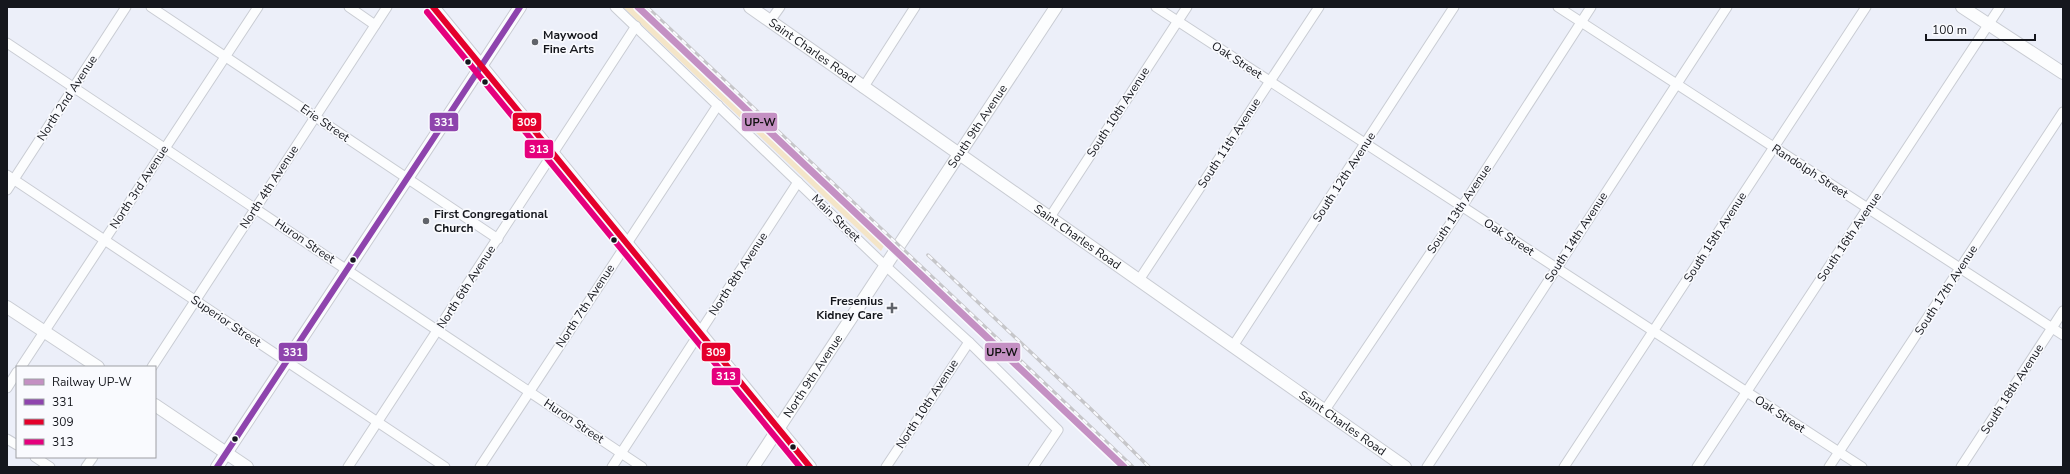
<svg xmlns="http://www.w3.org/2000/svg" width="2070" height="474" viewBox="0 0 2070 474" font-family="'Nunito Sans',sans-serif">
  <style>
    .green { fill: #f4e5c8 }
    .lines { fill: none; stroke-linecap: round; stroke-linejoin: round }
    .street-casing { stroke: #c9ccd3; stroke-width: 11 }
    .secondary-casing { stroke: #c9ccd3; stroke-width: 14 }
    .street { stroke: #fcfdfe; stroke-width: 9 }
    .secondary { stroke: #fcfdfe; stroke-width: 12 }
    .rail-casing { stroke: #c6c6c9; stroke-width: 3.5 }
    .rail { stroke: #f9fafe; stroke-width: 2; stroke-dasharray: 6; stroke-linecap: butt }
    .bus-1-casing { stroke: #f9fafe; stroke-width: 9 }
    .bus-2-casing { stroke: #f9fafe; stroke-width: 9 }
    .bus-3-casing { stroke: #f9fafe; stroke-width: 9 }
    .bus-1 { stroke: #8e44ad; stroke-width: 6 }
    .bus-2 { stroke: #e4002b; stroke-width: 6 }
    .bus-3 { stroke: #e5007d; stroke-width: 6 }
    .rail-1-casing { stroke: #f9fafe; stroke-width: 10 }
    .rail-1 { stroke: #c490c3; stroke-width: 7 }
    .poi-dot { fill: #60636a; stroke: #f9fafe; stroke-width: 1.5 }
    .bus-dot { fill: #15171d; stroke: #f9fafe; stroke-width: 1.5 }
    .labels { text-anchor: middle; stroke-width: 3.5; stroke-linejoin: round; paint-order: stroke }
    .poi-label { font-size: 12px; font-weight: bold; fill: #15171d; stroke: #f9fafe; text-anchor: start }
    .street-label { font-size: 12px; fill: #15171d; stroke: #f9fafe }
    .line-badge { stroke: #f9fafe; stroke-width: 1.5 }
    .badge-label { font-size: 11px; text-anchor: middle; font-weight: bold; fill: #fff }
    .pale-badge-label { font-size: 11px; text-anchor: middle; font-weight: bold; fill: #111 }
  </style>
  <rect width="100%" height="100%" fill="#eceff9"/>
  <path class="green" d="M 623,7 L 635,7 L 885,244 L 881,251 Z"/>
  <g class="lines">
    <g class="street-casing">
      <g id="street">
        <path d="M 151,7 L 498,239"/>
        <path d="M 349,7 L 375,25"/>
        <path d="M 615,7 L 878,259 L 969,342 L 1058,430 L 1033,467"/>
        <path d="M 1156,7 L 1862,467"/>
        <path d="M 1558,7 L 2063,335"/>
        <path d="M 770,21 L 780,7"/>
        <path d="M 7,43 L 642,467"/>
        <path d="M 863,88 L 915,7"/>
        <path d="M 7,175 L 445,467"/>
        <path d="M 7,190 L 126,7"/>
        <path d="M 1050,217 L 1187,7"/>
        <path d="M 1139,280 L 1319,7"/>
        <path d="M 1233,346 L 1454,7"/>
        <path d="M 21,367 L 258,7"/>
        <path d="M 152,367 L 387,7"/>
        <path d="M 7,388 L 17,372"/>
        <path d="M 1325,410 L 1467,199 L 1591,7"/>
        <path d="M 7,439 L 17,445"/>
        <path d="M 35,457 L 50,467"/>
        <path d="M 86,467 L 93,457"/>
        <path d="M 348,467 L 636,26"/>
        <path d="M 480,467 L 718,105"/>
        <path d="M 612,467 L 798,182"/>
        <path d="M 886,467 L 969,342"/>
        <path d="M 1427,467 L 1727,7"/>
        <path d="M 1564,467 L 1866,7"/>
        <path d="M 1697,467 L 2000,7"/>
        <path d="M 1829,467 L 2063,112"/>
        <path d="M 1961,467 L 2063,311"/>
      </g>
    </g>
    <g class="secondary-casing">
      <g id="secondary">
        <path d="M 433,7 L 810,467"/>
        <path id="s1" d="M 750,7 L 1405,467"/>
        <path d="M 1962,7 L 2063,73"/>
        <path d="M 7,307 L 98,367"/>
        <path d="M 155,405 L 247,467"/>
        <path d="M 217,467 L 520,7"/>
        <path id="s2" d="M 753,467 L 1056,7"/>
      </g>
    </g>
    <use href="#street" class="street"/>
    <use href="#secondary" class="secondary"/>
    <g class="rail-casing">
      <g id="rail">
        <path d="M 647,7 L 1133,467"/>
        <path d="M 928,255 L 1094,412 L 1149,467"/>
      </g>
    </g>
    <use href="#rail" class="rail"/>
    <g class="bus-1-casing">
      <path id="bus-1" d="M 217,467 L 520,7"/>
    </g>
    <g class="bus-2-casing">
      <path id="bus-2" d="M 433,7 L 810,467"/>
    </g>
    <g class="bus-3-casing">
      <path id="bus-3" d="M 427,12 L 800,467"/>
    </g>
    <use href="#bus-1" class="bus-1"/>
    <use href="#bus-2" class="bus-2"/>
    <use href="#bus-3" class="bus-3"/>
    <g class="rail-1-casing">
      <path id="rail-1" d="M 638,7 L 1124,467"/>
    </g>
    <use href="#rail-1" class="rail-1"/>
  </g>
  <g class="poi-dot">
    <circle cx="535" cy="42" r="4"/>
    <circle cx="426" cy="221" r="4"/>
    <path d="M890 302h4v4h4v4h-4v4h-4v-4h-4v-4h4z"/>
  </g>
  <g class="bus-dot">
    <circle cx="468" cy="62" r="3.5"/>
    <circle cx="485" cy="82" r="3.5"/>
    <circle cx="614" cy="240" r="3.5"/>
    <circle cx="353" cy="260" r="3.5"/>
    <circle cx="235" cy="439" r="3.5"/>
    <circle cx="793" cy="447" r="3.5"/>
  </g>
  <g class="labels">
    <g class="poi-label">
      <text x="543" y="39">Maywood<tspan x="543" dy="14">Fine Arts</tspan></text>
      <text x="434" y="218">First Congregational<tspan x="434" dy="14">Church</tspan></text>
      <text x="883" y="305" text-anchor="end">Fresenius<tspan x="883" dy="14">Kidney Care</tspan></text>
    </g>
    <g class="street-label">
      <text dy="4" stroke="none"><textPath href="#s1" startOffset="76">Saint Charles Road</textPath></text>
      <text transform="translate(1237 60) rotate(33)" y="4">Oak Street</text>
      <text transform="translate(67 98) rotate(-57)" y="4">North 2nd Avenue</text>
      <text transform="translate(1118 112) rotate(-57)" y="4">South 10th Avenue</text>
      <text transform="translate(325 123) rotate(34)" y="4">Erie Street</text>
      <text dy="4" stroke="none"><textPath href="#s2" startOffset="408">South 9th Avenue</textPath></text>
      <text transform="translate(1229 143) rotate(-57)" y="4">South 11th Avenue</text>
      <text transform="translate(1810 171) rotate(33)" y="4">Randolph Street</text>
      <text transform="translate(1344 177) rotate(-57)" y="4">South 12th Avenue</text>
      <text transform="translate(139 187) rotate(-57)" y="4">North 3rd Avenue</text>
      <text transform="translate(269 187) rotate(-57)" y="4">North 4th Avenue</text>
      <text transform="translate(1459 209) rotate(-56)" y="4">South 13th Avenue</text>
      <text transform="translate(836 218) rotate(44)" y="4">Main Street</text>
      <text dy="4" stroke="none"><textPath href="#s1" startOffset="400">Saint Charles Road</textPath></text>
      <text transform="translate(1509 237) rotate(33)" y="4">Oak Street</text>
      <text transform="translate(1576 237) rotate(-57)" y="4">South 14th Avenue</text>
      <text transform="translate(1715 237) rotate(-57)" y="4">South 15th Avenue</text>
      <text transform="translate(1849 237) rotate(-56)" y="4">South 16th Avenue</text>
      <text transform="translate(305 241) rotate(34)" y="4">Huron Street</text>
      <text transform="translate(738 274) rotate(-57)" y="4">North 8th Avenue</text>
      <text transform="translate(466 287) rotate(-57)" y="4">North 6th Avenue</text>
      <text transform="translate(1946 290) rotate(-57)" y="4">South 17th Avenue</text>
      <text transform="translate(585 306) rotate(-57)" y="4">North 7th Avenue</text>
      <text transform="translate(226 321) rotate(34)" y="4">Superior Street</text>
      <text dy="4" stroke="none"><textPath href="#s2" startOffset="109">North 9th Avenue</textPath></text>
      <text transform="translate(2012 389) rotate(-57)" y="4">South 18th Avenue</text>
      <text transform="translate(927 404) rotate(-57)" y="4">North 10th Avenue</text>
      <text transform="translate(1780 414) rotate(33)" y="4">Oak Street</text>
      <text transform="translate(574 421) rotate(34)" y="4">Huron Street</text>
      <text dy="4" stroke="none"><textPath href="#s1" startOffset="724">Saint Charles Road</textPath></text>
    </g>
  </g>
  <g class="line-badge">
    <rect x="429" y="112" width="30" height="20" rx="4" fill="#8e44ad"/>
    <rect x="512" y="112" width="30" height="20" rx="4" fill="#e4002b"/>
    <rect x="741" y="112" width="37" height="20" rx="4" fill="#c490c3"/>
    <rect x="524" y="139" width="30" height="20" rx="4" fill="#e5007d"/>
    <rect x="278" y="342" width="30" height="20" rx="4" fill="#8e44ad"/>
    <rect x="701" y="342" width="30" height="20" rx="4" fill="#e4002b"/>
    <rect x="984" y="342" width="37" height="20" rx="4" fill="#c490c3"/>
    <rect x="711" y="367" width="30" height="19" rx="4" fill="#e5007d"/>
  </g>
  <g class="badge-label">
    <text x="444" y="126">331</text>
    <text x="527" y="126">309</text>
    <text x="539" y="153">313</text>
    <text x="293" y="356">331</text>
    <text x="716" y="356">309</text>
    <text x="726" y="380">313</text>
  </g>
  <g class="pale-badge-label">
    <text x="760" y="126">UP-W</text>
    <text x="1002" y="356">UP-W</text>
  </g>
  <rect width="2070" height="474" fill="none" stroke="#15171d" stroke-width="16"/>
  <rect x="16" y="366" width="140" height="92" fill="#f9fafe" stroke="#9e9fa4"/>
  <rect x="24" y="379" width="20" height="6" fill="#c490c3" stroke="#9e9fa4"/>
  <text x="52" y="386" font-size="12" fill="#15171d">Railway UP-W</text>
  <rect x="24" y="399" width="20" height="6" fill="#8e44ad" stroke="#9e9fa4"/>
  <text x="52" y="406" font-size="12" fill="#15171d">331</text>
  <rect x="24" y="419" width="20" height="6" fill="#e4002b" stroke="#9e9fa4"/>
  <text x="52" y="426" font-size="12" fill="#15171d">309</text>
  <rect x="24" y="439" width="20" height="6" fill="#e5007d" stroke="#9e9fa4"/>
  <text x="52" y="446" font-size="12" fill="#15171d">313</text>
  <path d="M1926 34v6h109v-6" fill="none" stroke="#15171d" stroke-width="2"/>
  <text x="1932" y="34" font-size="12" fill="#15171d" stroke="#f9fafe" stroke-width="3" paint-order="stroke">100 m</text>
</svg>
